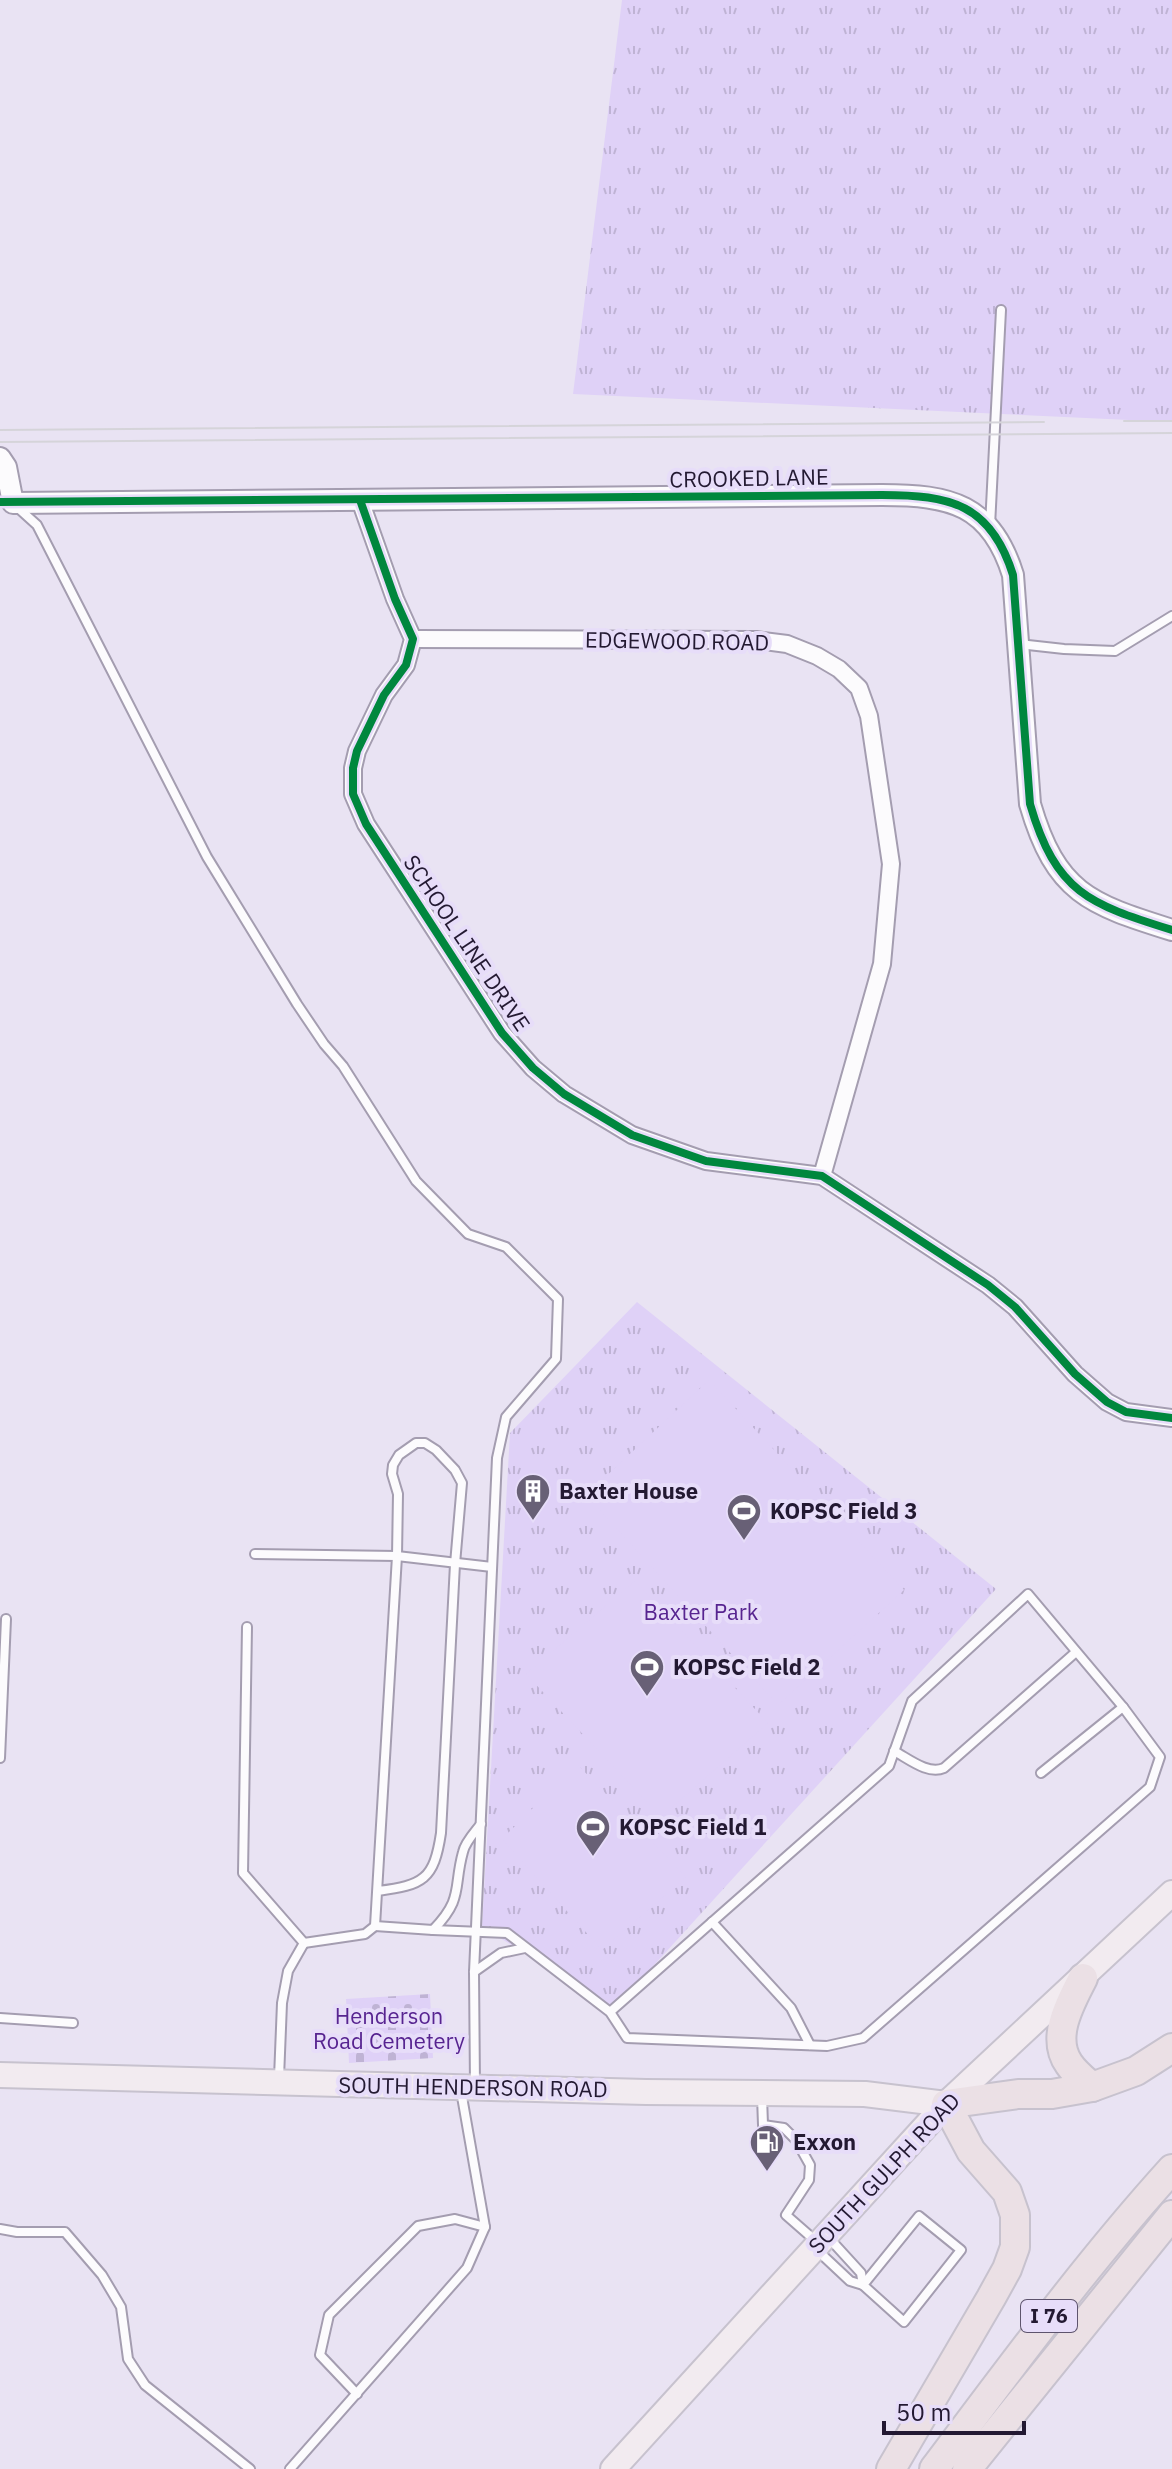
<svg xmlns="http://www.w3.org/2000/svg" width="1172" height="2469" viewBox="0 0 1172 2469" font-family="'IBM Plex Sans',sans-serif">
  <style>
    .grass { fill: url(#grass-tufts) }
    .cemetery { fill: url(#cemetery-stones) }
    .garden { fill: #dfd1f7 }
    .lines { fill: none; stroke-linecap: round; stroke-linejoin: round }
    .service-casing { stroke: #a49db0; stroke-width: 12 }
    .minor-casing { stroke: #a49db0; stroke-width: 20 }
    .tertiary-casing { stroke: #a49db0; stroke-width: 24 }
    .primary-casing { stroke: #c7c2ce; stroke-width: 28 }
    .motorway-casing { stroke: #c7c2ce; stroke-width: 32 }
    .service { stroke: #fcfbfd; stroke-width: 8 }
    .minor { stroke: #fcfbfd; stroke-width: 16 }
    .tertiary { stroke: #fcfbfd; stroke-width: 20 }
    .primary { stroke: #f2ebf0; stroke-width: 24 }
    .motorway { stroke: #ebe0e5; stroke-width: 28 }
    .tram { stroke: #d5d4d9; stroke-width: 2 }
    .cycleway-casing { stroke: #e7ddf9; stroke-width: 13 }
    .cycleway { stroke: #00873e; stroke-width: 8 }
    .labels { text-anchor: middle; stroke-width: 8; stroke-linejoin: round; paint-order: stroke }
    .shield { fill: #e7ddf9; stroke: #5e546e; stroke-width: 2 }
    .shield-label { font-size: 20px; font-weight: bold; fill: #231932 }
    .street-label { font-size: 22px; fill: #231932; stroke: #e7ddf9 }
    .poi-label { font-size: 22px; font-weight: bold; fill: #231932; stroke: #e7ddf9; text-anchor: start }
    .park-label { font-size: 22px; fill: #572490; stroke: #e7ddf9 }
  </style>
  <defs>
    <pattern id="grass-tufts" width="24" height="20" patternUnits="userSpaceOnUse" patternTransform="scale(2)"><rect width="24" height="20" fill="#dfd1f7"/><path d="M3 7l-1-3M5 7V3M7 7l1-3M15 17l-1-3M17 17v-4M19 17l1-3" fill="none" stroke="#bfb3d4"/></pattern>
    <pattern id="cemetery-stones" width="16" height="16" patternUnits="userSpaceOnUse" patternTransform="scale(2)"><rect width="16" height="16" fill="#dfd1f7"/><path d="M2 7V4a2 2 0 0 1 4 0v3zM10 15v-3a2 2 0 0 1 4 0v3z" fill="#bfb3d4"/></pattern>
  </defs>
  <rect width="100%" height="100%" fill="#e9e3f3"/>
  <g class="grass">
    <path d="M 622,0 L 1172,0 L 1172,422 L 573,394 Z"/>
    <path d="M 637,1302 L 996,1589 L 615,2008 L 482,1927 L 510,1433 Z"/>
  </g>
  <path class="cemetery" d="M 430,1994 L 433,2058 L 349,2063 L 346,1999 Z"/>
  <g class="garden">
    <path d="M 709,1380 L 904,1590 L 778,1705 L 586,1495 Z"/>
    <path d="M 635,1581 L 768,1723 L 661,1817 L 526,1674 Z"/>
    <path d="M 577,1764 L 686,1877 L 602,1950 L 502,1839 Z"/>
  </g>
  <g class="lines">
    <g class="service-casing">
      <g id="service">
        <path d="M 16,506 L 37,525 L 207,857 L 297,1004 L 324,1044 L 343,1066 L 416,1181 L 468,1234 L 506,1247 L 558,1299 L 556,1359 L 506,1417 L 497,1458 L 474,1972 L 475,2086"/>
        <path d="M 990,526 L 1001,310"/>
        <path d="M 1019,644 L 1064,649 L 1115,651 L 1172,616"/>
        <path d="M 255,1554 L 397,1556 L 492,1567"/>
        <path d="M 247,1627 L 243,1873 L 304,1943 L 288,1971 L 282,2003 L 279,2078"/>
        <path d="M 894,1751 C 909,1759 928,1775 944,1768 L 1076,1652"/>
        <path d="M 0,1758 L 6,1619"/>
        <path d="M 1041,1773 L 1123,1707"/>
        <path d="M 712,1922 L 791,2008 L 810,2045"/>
        <path d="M 375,1926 L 433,1930 C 464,1898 453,1888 463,1852 C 465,1842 475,1832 481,1824"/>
        <path d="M 433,1930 L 507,1933 L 610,2012 L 889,1766 L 912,1701 L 1028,1594 L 1123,1707 L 1160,1757 L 1150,1787 L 863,2038 L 827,2046 L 627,2038 L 610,2012"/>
        <path d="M 304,1943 L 365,1934 L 375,1926 L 397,1556 L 398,1494 L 392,1474 L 393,1465 L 399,1455 L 416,1443 L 425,1443 L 436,1450 L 455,1470 L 462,1483 L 455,1564 L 441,1833 C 434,1880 423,1885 378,1891"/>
        <path d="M 474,1972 L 501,1953 L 525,1948"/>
        <path d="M 0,2018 L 73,2023"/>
        <path d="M 762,2096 L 763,2125 L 784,2128 L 796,2140 L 810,2165 L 809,2180 L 786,2215 L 818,2243"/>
        <path d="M 0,2229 L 17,2232 L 65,2232 L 102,2275 L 121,2307 L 128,2359 L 145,2385 L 250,2469"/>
        <path d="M 829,2238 L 861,2273 L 863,2285"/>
        <path d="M 818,2251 L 850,2281 L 863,2285 L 904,2322 L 961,2250 L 919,2216 L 863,2285"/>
        <path d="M 357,2394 L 320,2355 L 329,2315 L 418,2226 L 455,2219 L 485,2227"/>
        <path d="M 290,2469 L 467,2268 L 485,2227 L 461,2091"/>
      </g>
    </g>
    <g class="minor-casing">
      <g id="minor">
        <path d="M 360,500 L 395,599 L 413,639 L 406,665 L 384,695 L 357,751 L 353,768 L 353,794 L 366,824 L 502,1033 L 533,1068 L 564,1094 L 632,1135 L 706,1161 L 822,1176 L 988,1285 L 1015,1307 L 1075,1374 L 1107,1402 L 1126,1412 L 1172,1418"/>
        <path d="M 413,639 L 756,640 L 787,644 L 817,656 L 839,669 L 859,688 L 869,716 L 891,864 L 882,964 L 822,1176"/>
      </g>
    </g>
    <g class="tertiary-casing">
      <path id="tertiary" d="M 0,458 L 6,467 L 13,503 L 882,495 C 950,495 991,504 1013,575 L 1030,804 C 1056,893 1089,904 1172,930"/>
    </g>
    <g class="primary-casing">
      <g id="primary">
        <path d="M 0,2075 L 646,2092 L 865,2094 L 946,2104"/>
        <path d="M 613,2469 L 946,2104 L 1172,1893"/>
      </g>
    </g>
    <g class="motorway-casing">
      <g id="motorway">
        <path d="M 1083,1978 C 1071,2002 1050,2037 1069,2064 C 1075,2073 1084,2080 1092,2087"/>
        <path d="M 891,2469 L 991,2298 L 1007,2269 L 1015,2247 L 1015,2215 L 1007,2192 L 971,2151 L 946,2104 L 1018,2094 L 1052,2094 L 1092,2087 L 1136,2071 L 1172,2048"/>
        <path d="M 934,2469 C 1011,2367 1086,2264 1172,2169"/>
        <path d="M 967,2469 L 1172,2215"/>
      </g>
    </g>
    <use href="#service" class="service"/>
    <use href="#minor" class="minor"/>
    <use href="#tertiary" class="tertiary"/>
    <use href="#primary" class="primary"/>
    <use href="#motorway" class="motorway"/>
    <g class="tram">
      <path d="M 1124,421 L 1172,421"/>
      <path d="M 0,430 L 1044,422"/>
      <path d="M 0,442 L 1172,433"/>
    </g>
    <g class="cycleway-casing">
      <g id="cycleway">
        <path d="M 360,500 L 395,599 L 413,639 L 406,665 L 384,695 L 357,751 L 353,768 L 353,794 L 366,824 L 502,1033 L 533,1068 L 564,1094 L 632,1135 L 706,1161 L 822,1176 L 988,1285 L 1015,1307 L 1075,1374 L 1107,1402 L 1126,1412 L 1172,1418"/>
        <path d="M 0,502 L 882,495 C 950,495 991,504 1013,575 L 1030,804 C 1056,893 1089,904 1172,930"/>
      </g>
    </g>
    <use href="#cycleway" class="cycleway"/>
  </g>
  <defs>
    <g id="building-pin" transform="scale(1.8)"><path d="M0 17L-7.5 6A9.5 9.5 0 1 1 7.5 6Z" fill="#686076" stroke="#e7ddf9"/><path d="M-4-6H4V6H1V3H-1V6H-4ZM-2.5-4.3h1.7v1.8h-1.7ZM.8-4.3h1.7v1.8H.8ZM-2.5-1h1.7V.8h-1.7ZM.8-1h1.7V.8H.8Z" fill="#fff"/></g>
    <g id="stadium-pin" transform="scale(1.8)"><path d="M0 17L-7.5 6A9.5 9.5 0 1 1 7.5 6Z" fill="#686076" stroke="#e7ddf9"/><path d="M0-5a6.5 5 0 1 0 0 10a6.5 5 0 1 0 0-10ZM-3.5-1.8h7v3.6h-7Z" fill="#fff"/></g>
    <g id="fuel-pin" transform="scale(1.8)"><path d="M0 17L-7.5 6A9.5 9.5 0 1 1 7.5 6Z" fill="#686076" stroke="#e7ddf9"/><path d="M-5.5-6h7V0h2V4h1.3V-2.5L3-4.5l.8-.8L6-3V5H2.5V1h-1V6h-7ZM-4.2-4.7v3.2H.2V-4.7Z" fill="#fff"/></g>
  </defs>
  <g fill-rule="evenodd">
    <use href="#building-pin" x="533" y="1491"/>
    <use href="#stadium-pin" x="744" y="1511"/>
    <use href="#stadium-pin" x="647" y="1667"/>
    <use href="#stadium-pin" x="593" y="1827"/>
    <use href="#fuel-pin" x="767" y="2142"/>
  </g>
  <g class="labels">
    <rect class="shield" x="1021" y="2300" width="56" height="32" rx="6"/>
    <g class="shield-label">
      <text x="1049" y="2323">I 76</text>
    </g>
    <g class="street-label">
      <text transform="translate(749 478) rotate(-1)" y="8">CROOKED LANE</text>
      <text transform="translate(677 641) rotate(1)" y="8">EDGEWOOD ROAD</text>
      <text transform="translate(467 943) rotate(56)" y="8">SCHOOL LINE DRIVE</text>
      <text transform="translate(473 2087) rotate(1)" y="8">SOUTH HENDERSON ROAD</text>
      <text transform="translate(884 2173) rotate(-47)" y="8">SOUTH GULPH ROAD</text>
    </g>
    <g class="poi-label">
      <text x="559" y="1499">Baxter House</text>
      <text x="770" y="1519">KOPSC Field 3</text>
      <text x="673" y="1675">KOPSC Field 2</text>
      <text x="619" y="1835">KOPSC Field 1</text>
      <text x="793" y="2150">Exxon</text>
    </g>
    <g class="park-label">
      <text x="701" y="1620">Baxter Park</text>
      <text x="389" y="2024">Henderson<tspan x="389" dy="25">Road Cemetery</tspan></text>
    </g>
  </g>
  <path d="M884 2421v12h140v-12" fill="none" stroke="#231932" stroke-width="4"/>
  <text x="896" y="2421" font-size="24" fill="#231932" stroke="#e7ddf9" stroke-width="6" paint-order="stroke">50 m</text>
</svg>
